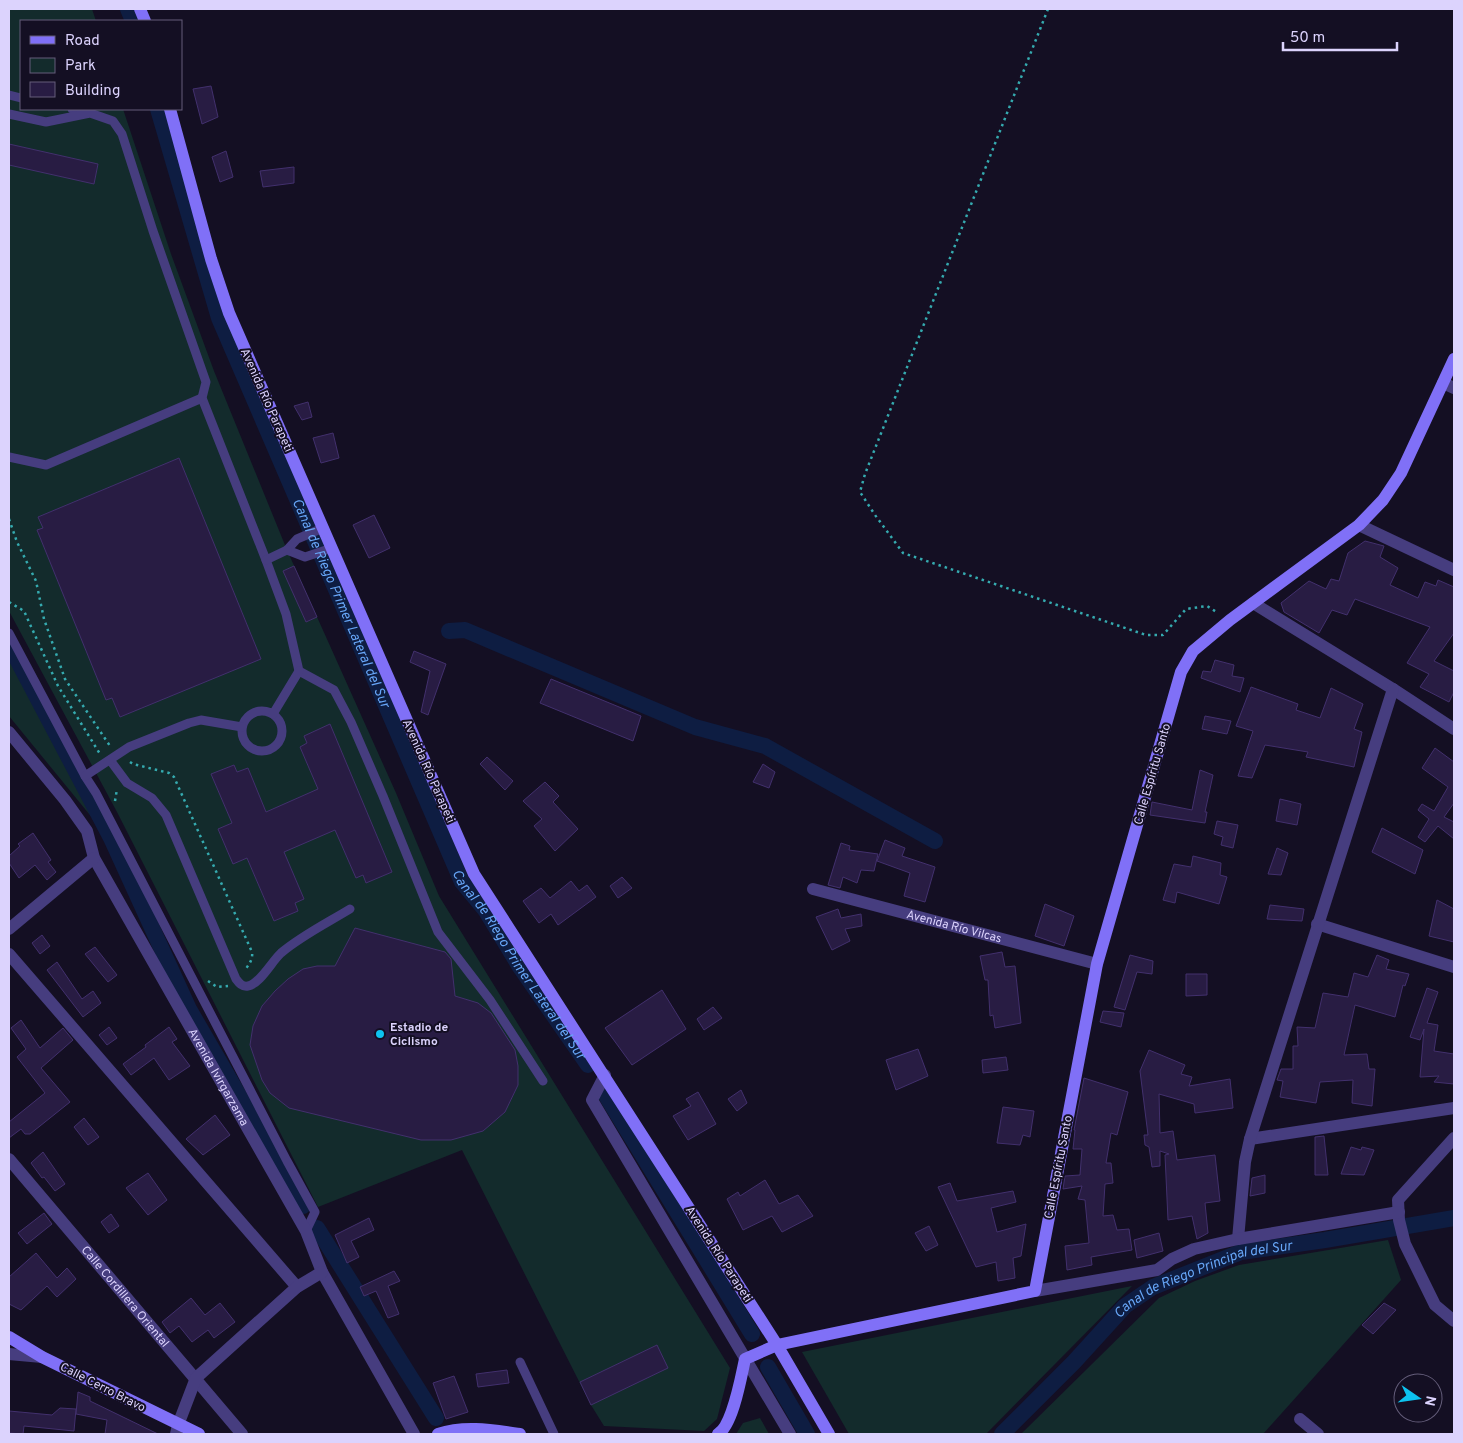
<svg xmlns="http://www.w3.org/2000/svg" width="1463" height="1443" viewBox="0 0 1463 1443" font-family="Overpass,sans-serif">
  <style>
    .green { fill: #132b2c }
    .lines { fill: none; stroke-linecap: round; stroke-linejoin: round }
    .canal { stroke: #0e1d42; stroke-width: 16 }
    .building { fill: #281c43; stroke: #42306d }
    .path { stroke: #35aaaf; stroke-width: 2.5; stroke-dasharray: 2.5 4; stroke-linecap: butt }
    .lane { stroke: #463d7f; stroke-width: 9 }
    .street { stroke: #463d7f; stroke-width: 12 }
    .secondary { stroke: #8070f7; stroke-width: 12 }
    .poi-dot { fill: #0dc3ef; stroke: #140f23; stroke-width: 2 }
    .labels { text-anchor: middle; stroke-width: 4; stroke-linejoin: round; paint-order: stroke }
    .street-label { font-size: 12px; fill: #dcd3fd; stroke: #140f23 }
    .poi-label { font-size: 12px; font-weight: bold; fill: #dcd3fd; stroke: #140f23; text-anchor: start }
    .water-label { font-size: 14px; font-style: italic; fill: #67a6f7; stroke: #140f23 }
  </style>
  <rect width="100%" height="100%" fill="#140f23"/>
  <g class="green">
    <path d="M 9,9 L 92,9 L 96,21 L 21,21 L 21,109 L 123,109 L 171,254 L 214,371 L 287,550 L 396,793 L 439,896 L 730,1368 L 717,1419 L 704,1431 L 604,1426 L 591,1405 L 462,1150 L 318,1207 L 117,812 L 9,611 Z"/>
    <path d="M 9,657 L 103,831 L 9,716 Z"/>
    <path d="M 1388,1240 L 1401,1280 L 1263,1434 L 1021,1434 L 1159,1298 L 1195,1281 L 1239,1265 Z"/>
    <path d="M 1132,1286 L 986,1434 L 849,1434 L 802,1352 Z"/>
    <path d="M 760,1418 L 769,1434 L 736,1434 L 743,1423 Z"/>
  </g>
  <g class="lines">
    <g class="canal">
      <path d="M 128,9 L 133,21"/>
      <path id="s1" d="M 158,109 L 219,318 L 462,882 L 486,911 L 520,967 L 588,1065"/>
      <path d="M 449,631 L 465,630 L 695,727 L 765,746 L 935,841"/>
      <path d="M 9,644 L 111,838 L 189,1009 L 303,1206"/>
      <path d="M 602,1089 L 752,1334"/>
      <path d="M 317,1228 L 436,1418"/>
      <path d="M 768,1367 L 807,1434"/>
      <path id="s2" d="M 1002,1434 L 1074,1362 L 1125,1306 L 1153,1287 L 1241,1252 L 1325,1240 L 1454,1218"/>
    </g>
  </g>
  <g class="building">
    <path d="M 211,86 L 218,117 L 202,124 L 193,89 Z"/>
    <path d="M 9,144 L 98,164 L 94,184 L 9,165 Z"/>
    <path d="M 226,151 L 233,177 L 220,182 L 212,157 Z"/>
    <path d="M 294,167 L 294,183 L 263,187 L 260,171 Z"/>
    <path d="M 308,402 L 312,417 L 302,420 L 294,406 Z"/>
    <path d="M 333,433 L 339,458 L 321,463 L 313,438 Z"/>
    <path d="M 179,458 L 261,659 L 120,717 L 112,698 L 106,700 L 37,530 L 43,528 L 38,517 Z"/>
    <path d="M 374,515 L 390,548 L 369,558 L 353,525 Z"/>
    <path d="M 1365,541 L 1384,546 L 1380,557 L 1398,568 L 1390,585 L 1418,598 L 1425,582 L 1436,586 L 1438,580 L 1454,587 L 1454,633 L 1434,661 L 1454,671 L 1454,692 L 1449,702 L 1420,687 L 1429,674 L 1407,663 L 1430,627 L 1355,599 L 1347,615 L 1332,610 L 1319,633 L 1284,612 L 1281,603 L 1309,581 L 1326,589 L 1331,579 L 1339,581 L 1348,553 Z"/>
    <path d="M 294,566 L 317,617 L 306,622 L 283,571 Z"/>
    <path d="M 414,651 L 446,664 L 428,715 L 421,712 L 430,671 L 410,662 Z"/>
    <path d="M 1215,660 L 1234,665 L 1232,676 L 1244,678 L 1240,692 L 1201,678 L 1203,671 L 1211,672 Z"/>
    <path d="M 551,679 L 641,716 L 633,741 L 540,703 Z"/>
    <path d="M 1251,687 L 1298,704 L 1296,710 L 1320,718 L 1331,688 L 1363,704 L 1354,729 L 1362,732 L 1354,767 L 1306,757 L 1308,752 L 1265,745 L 1252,778 L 1238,776 L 1253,731 L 1236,726 Z"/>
    <path d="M 1205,716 L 1231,721 L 1227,734 L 1202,729 Z"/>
    <path d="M 330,724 L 392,872 L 366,883 L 363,875 L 356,878 L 335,830 L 284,852 L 304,899 L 295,903 L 298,911 L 274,921 L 247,858 L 233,864 L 218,829 L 232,823 L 211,774 L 234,765 L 237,772 L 248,768 L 266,812 L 318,789 L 300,747 L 307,743 L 304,736 Z"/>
    <path d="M 1435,748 L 1454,762 L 1454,803 L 1444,817 L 1454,822 L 1454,839 L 1438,826 L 1425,842 L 1418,837 L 1429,819 L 1418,810 L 1422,804 L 1434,811 L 1448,787 L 1422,768 Z"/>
    <path d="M 487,757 L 513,781 L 505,790 L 480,764 Z"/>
    <path d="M 763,764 L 775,772 L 769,788 L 753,782 Z"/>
    <path d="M 1200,770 L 1213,775 L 1205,812 L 1207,812 L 1205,823 L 1150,815 L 1152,802 L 1192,810 Z"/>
    <path d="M 545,782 L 559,796 L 553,802 L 578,829 L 555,851 L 534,826 L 542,819 L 523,801 Z"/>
    <path d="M 1280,799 L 1301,804 L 1297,825 L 1276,821 Z"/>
    <path d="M 1217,821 L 1238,825 L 1233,848 L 1221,845 L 1223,837 L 1214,834 Z"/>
    <path d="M 1382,828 L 1423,850 L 1415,874 L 1372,852 Z"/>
    <path d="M 33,833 L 51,860 L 48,862 L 56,872 L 47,880 L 35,865 L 19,878 L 9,863 L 9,856 L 20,846 L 18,844 Z"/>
    <path d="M 885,840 L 905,848 L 902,856 L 935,867 L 925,902 L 904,896 L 910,873 L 877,861 Z"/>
    <path d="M 841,843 L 850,846 L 849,850 L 878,854 L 874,871 L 861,870 L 857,883 L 843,877 L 840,888 L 828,885 Z"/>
    <path d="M 1277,848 L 1288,853 L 1281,875 L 1268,874 Z"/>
    <path d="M 1193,856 L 1221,863 L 1220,875 L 1227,877 L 1219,904 L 1177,892 L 1175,903 L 1163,900 L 1174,864 L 1191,867 Z"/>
    <path d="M 622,877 L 632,888 L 618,898 L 610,886 Z"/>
    <path d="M 571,881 L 579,891 L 587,885 L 596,897 L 558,925 L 551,914 L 539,923 L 523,901 L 541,888 L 550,898 Z"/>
    <path d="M 1437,900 L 1454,909 L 1454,942 L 1429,936 Z"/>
    <path d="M 1045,904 L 1074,916 L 1064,946 L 1035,936 Z"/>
    <path d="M 1270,905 L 1304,909 L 1302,921 L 1267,919 Z"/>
    <path d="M 838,909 L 841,918 L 861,914 L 862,926 L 845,929 L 850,941 L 832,950 L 816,917 Z"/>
    <path d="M 355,928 L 445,952 L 451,959 L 455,996 L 478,1003 L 491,1013 L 515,1050 L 518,1066 L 518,1085 L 505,1112 L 483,1131 L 451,1140 L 421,1140 L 289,1108 L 270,1093 L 262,1080 L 250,1045 L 253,1026 L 262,1006 L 275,991 L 288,979 L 303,969 L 317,966 L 335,966 Z"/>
    <path d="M 42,935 L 50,946 L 40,954 L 32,943 Z"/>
    <path d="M 95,947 L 117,975 L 108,982 L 85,954 Z"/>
    <path d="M 1002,952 L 1005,967 L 1015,966 L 1021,1023 L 995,1028 L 993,1015 L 990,1016 L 988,980 L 985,980 L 980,956 Z"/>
    <path d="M 1130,955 L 1153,961 L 1152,974 L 1137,972 L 1125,1010 L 1114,1007 Z"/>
    <path d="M 1377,955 L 1389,960 L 1386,969 L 1409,974 L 1405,986 L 1403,985 L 1395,1017 L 1355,1005 L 1344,1055 L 1367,1054 L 1369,1069 L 1375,1069 L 1372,1106 L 1352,1103 L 1353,1080 L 1320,1082 L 1316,1103 L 1280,1097 L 1283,1081 L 1277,1080 L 1281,1069 L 1293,1069 L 1293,1046 L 1298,1046 L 1297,1027 L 1315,1028 L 1323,993 L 1348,997 L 1354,973 L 1368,977 Z"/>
    <path d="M 57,962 L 82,999 L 93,991 L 101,1003 L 83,1017 L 47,970 Z"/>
    <path d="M 1186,974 L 1207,974 L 1207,995 L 1186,996 Z"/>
    <path d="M 1427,988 L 1438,992 L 1427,1023 L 1438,1025 L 1434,1051 L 1454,1054 L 1454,1084 L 1434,1082 L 1439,1076 L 1420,1077 L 1424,1029 L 1420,1040 L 1410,1037 Z"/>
    <path d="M 662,990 L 686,1029 L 632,1065 L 605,1028 Z"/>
    <path d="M 713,1007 L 722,1018 L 704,1030 L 697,1019 Z"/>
    <path d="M 1103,1011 L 1124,1013 L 1121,1027 L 1100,1022 Z"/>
    <path d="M 21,1020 L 40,1048 L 63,1028 L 73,1040 L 41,1068 L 70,1102 L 30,1134 L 25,1134 L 21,1129 L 9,1138 L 9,1122 L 45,1093 L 17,1057 L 26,1049 L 11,1028 Z"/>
    <path d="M 109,1027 L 117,1038 L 107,1045 L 99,1035 Z"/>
    <path d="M 169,1027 L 177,1039 L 172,1042 L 190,1066 L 169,1080 L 154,1058 L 131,1075 L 123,1064 L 146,1047 L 145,1045 Z"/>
    <path d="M 918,1049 L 928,1076 L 896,1090 L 886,1060 Z"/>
    <path d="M 1149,1050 L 1185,1065 L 1181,1074 L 1192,1077 L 1189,1086 L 1230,1079 L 1233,1108 L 1195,1113 L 1194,1104 L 1159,1094 L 1160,1133 L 1173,1131 L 1177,1160 L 1215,1155 L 1220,1201 L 1205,1203 L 1208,1233 L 1197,1239 L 1192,1216 L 1168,1220 L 1165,1155 L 1169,1154 L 1160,1151 L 1160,1166 L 1152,1167 L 1149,1147 L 1145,1145 L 1144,1135 L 1148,1135 L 1140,1071 Z"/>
    <path d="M 1006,1057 L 1008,1070 L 983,1073 L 982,1060 Z"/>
    <path d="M 1084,1078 L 1128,1092 L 1117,1135 L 1111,1133 L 1106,1163 L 1111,1163 L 1113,1183 L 1105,1184 L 1103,1216 L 1113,1215 L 1117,1230 L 1129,1229 L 1132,1250 L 1091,1257 L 1092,1265 L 1067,1270 L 1065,1246 L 1089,1243 L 1085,1200 L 1078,1199 L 1082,1186 L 1063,1189 L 1065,1176 L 1080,1175 L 1082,1149 L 1073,1149 L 1075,1130 L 1074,1130 Z"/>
    <path d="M 741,1090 L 747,1103 L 737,1111 L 728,1099 Z"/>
    <path d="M 698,1092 L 716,1124 L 688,1140 L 673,1116 L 691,1106 L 686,1099 Z"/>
    <path d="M 1003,1107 L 1034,1111 L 1030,1137 L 1023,1135 L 1020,1145 L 997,1143 Z"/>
    <path d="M 215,1115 L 230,1135 L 203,1155 L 186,1139 Z"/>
    <path d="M 84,1118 L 99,1137 L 88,1145 L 74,1127 Z"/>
    <path d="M 1324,1136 L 1328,1175 L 1315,1175 L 1315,1137 Z"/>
    <path d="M 1351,1147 L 1361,1150 L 1362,1147 L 1374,1150 L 1364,1175 L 1341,1174 Z"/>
    <path d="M 43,1152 L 65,1184 L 55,1191 L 44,1177 L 42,1178 L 31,1163 Z"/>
    <path d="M 148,1173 L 167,1200 L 148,1215 L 126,1188 Z"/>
    <path d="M 1265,1175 L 1265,1193 L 1250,1196 L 1252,1178 Z"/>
    <path d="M 765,1180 L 779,1204 L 798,1195 L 813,1216 L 782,1232 L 772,1216 L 743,1230 L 727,1199 L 738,1192 L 740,1196 Z"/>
    <path d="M 950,1183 L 957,1201 L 1013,1191 L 1016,1202 L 991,1208 L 997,1232 L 1026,1224 L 1021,1256 L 1013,1258 L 1015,1278 L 998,1281 L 996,1262 L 976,1267 L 938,1187 Z"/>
    <path d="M 44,1213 L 52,1224 L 27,1244 L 18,1233 Z"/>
    <path d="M 111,1214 L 119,1226 L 109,1233 L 101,1222 Z"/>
    <path d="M 369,1218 L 374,1230 L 351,1241 L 359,1257 L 347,1263 L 335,1235 Z"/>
    <path d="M 929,1226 L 938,1245 L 926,1251 L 915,1233 Z"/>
    <path d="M 1159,1233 L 1163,1251 L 1137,1258 L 1134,1240 Z"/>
    <path d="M 36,1253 L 57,1278 L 67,1268 L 76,1279 L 57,1297 L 47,1286 L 21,1310 L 9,1304 L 9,1277 Z"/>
    <path d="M 394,1271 L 400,1281 L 388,1286 L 399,1314 L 388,1318 L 376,1291 L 364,1296 L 360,1287 Z"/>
    <path d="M 191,1298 L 205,1315 L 220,1303 L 235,1322 L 214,1338 L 208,1330 L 192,1342 L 179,1326 L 170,1333 L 162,1322 Z"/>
    <path d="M 1384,1303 L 1396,1310 L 1373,1334 L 1362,1325 Z"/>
    <path d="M 657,1345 L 668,1368 L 591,1405 L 580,1382 Z"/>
    <path d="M 507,1370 L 509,1383 L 478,1387 L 476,1374 Z"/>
    <path d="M 454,1376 L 468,1412 L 446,1419 L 433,1383 Z"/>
    <path d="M 78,1392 L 90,1397 L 90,1401 L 158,1434 L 105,1434 L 107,1420 L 76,1414 Z"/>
    <path d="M 60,1408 L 76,1409 L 74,1431 L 24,1426 L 23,1434 L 9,1433 L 9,1411 L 52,1415 Z"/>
  </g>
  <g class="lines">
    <g class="path">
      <path d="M 1048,9 L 865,474 L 860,492 L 875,515 L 903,553 L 1146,635 L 1163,635 L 1186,609 L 1207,606 L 1218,613"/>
      <path d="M 9,519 L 17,542 L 36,581 L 44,619 L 65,679 L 110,746"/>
      <path d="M 9,602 L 24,611 L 58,686 L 100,754"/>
      <path d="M 130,762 L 133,764 L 169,773 L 174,777 L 252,952 C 253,960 249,964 245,970"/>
      <path d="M 115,801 L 117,789"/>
      <path d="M 208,981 L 217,987 L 228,986"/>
    </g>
    <g class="lane">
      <path d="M 9,95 L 21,98"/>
      <path d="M 72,109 L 87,112"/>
      <path d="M 9,114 L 46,122 L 90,113 L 113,121 L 122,134 L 153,231 L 206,382 L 202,398 L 266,560 L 286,614 L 299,671 L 334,690 L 351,722 L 383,796 L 438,932 L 490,1000 L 543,1081"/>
      <path d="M 9,457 L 46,465 L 202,398"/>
      <path d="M 323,528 L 297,539 L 287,550 L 305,557 L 332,548"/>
      <path d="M 266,560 L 287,550"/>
      <path d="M 9,633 L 85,776 L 96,793 L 287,1161 L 315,1212 L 306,1231"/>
      <circle cx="262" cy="731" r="20"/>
      <path d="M 273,714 L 299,671"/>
      <path d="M 110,760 L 127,783 L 152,798 L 166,815 L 236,979 C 239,983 242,987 248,986 C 260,984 272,961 281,953 C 301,936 327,923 350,909"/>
      <path d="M 85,776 L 129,747 L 189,723 L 201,720 L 242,727"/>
      <path d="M 520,1362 L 554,1434"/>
    </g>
    <g class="street">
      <path d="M 1443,383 L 1454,388"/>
      <path d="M 1359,525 L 1454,570"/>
      <path d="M 1253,603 L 1393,689 L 1454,729"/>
      <path id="s3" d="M 9,732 L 65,800 L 87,831 L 94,858 L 306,1231 L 322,1272 L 414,1434"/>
      <path id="s4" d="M 813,889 L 1097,964"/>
      <path d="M 1317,924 L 1454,967"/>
      <path d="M 9,929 L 94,858"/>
      <path d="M 9,954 L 297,1287"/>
      <path d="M 605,1075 L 592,1100 L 790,1434"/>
      <path d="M 1454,1138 L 1398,1200 L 1399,1220 L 1405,1244 L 1435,1305 L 1454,1321"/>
      <path d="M 1250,1139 L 1454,1108"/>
      <path id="s5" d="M 9,1159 L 242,1434"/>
      <path d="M 1238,1239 L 1245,1162 L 1250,1139 L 1393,689"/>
      <path d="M 1035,1291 L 1157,1270 L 1172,1259 L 1194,1249 L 1238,1239 L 1399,1212"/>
      <path d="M 9,1354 L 42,1357"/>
      <path d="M 1300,1419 L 1318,1434"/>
      <path d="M 176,1434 L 178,1425 L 196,1378 L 297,1287 L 322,1272"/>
    </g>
    <g class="secondary">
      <path d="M 140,9 L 145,21"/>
      <path d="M 170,109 L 211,259 L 229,313 L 474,874 L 777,1345 L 829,1434"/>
      <path d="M 9,1337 L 42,1357 L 199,1434"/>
      <path d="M 438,1434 C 465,1425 492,1430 520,1434"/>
      <path d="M 718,1434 C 733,1425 741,1377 745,1359 L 777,1345 L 1035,1291 L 1097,964 L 1181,672 L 1193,651 L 1230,620 L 1359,525 L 1383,500 L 1401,473 L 1454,359"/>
    </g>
  </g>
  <circle class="poi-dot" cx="380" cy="1034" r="5"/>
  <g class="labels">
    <g class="street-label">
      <text transform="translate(267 400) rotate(66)" y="4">Avenida Río Parapeti</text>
      <text transform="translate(429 771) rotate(66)" y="4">Avenida Río Parapeti</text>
      <text transform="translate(1152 774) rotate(-74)" y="4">Calle Espíritu Santo</text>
      <text dy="4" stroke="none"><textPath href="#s4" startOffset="146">Avenida Río Vilcas</textPath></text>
      <text dy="4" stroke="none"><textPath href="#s3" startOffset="406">Avenida Ivirgarzama</textPath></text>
      <text transform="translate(1058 1167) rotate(-79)" y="4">Calle Espíritu Santo</text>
      <text transform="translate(719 1254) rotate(57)" y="4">Avenida Río Parapeti</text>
      <text dy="4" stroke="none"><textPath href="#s5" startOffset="180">Calle Cordillera Oriental</textPath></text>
      <text transform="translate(103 1387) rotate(27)" y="4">Calle Cerro Bravo</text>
    </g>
    <g class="poi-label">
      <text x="390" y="1031">Estadio de<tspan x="390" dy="14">Ciclismo</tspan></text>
    </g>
    <g class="water-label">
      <text dy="5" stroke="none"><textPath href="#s1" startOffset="528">Canal de Riego Primer Lateral del Sur</textPath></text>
      <text dy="5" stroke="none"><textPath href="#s1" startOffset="932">Canal de Riego Primer Lateral del Sur</textPath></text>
      <text dy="5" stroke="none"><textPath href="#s2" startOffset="261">Canal de Riego Principal del Sur</textPath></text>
    </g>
  </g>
  <rect width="1463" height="1443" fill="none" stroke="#dcd3fd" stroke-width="20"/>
  <rect x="20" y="20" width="162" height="90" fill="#140f23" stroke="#645d7a"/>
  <rect x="30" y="36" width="25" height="8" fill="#8070f7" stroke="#645d7a"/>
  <text x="65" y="45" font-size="15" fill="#dcd3fd">Road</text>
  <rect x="30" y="58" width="25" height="15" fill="#132b2c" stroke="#645d7a"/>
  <text x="65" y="70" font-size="15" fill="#dcd3fd">Park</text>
  <rect x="30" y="82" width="25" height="15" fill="#281c43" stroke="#645d7a"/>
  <text x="65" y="95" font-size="15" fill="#dcd3fd">Building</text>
  <g transform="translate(1418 1398) rotate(103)"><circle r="24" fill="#140f23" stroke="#645d7a"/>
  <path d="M0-4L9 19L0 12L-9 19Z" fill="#0dc3ef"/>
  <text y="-8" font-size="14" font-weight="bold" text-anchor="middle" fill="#dcd3fd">N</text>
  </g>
  <path d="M1283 42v8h114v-8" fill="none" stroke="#dcd3fd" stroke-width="2.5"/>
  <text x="1290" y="42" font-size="15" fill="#dcd3fd" stroke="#140f23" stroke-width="4" paint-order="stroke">50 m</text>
</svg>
